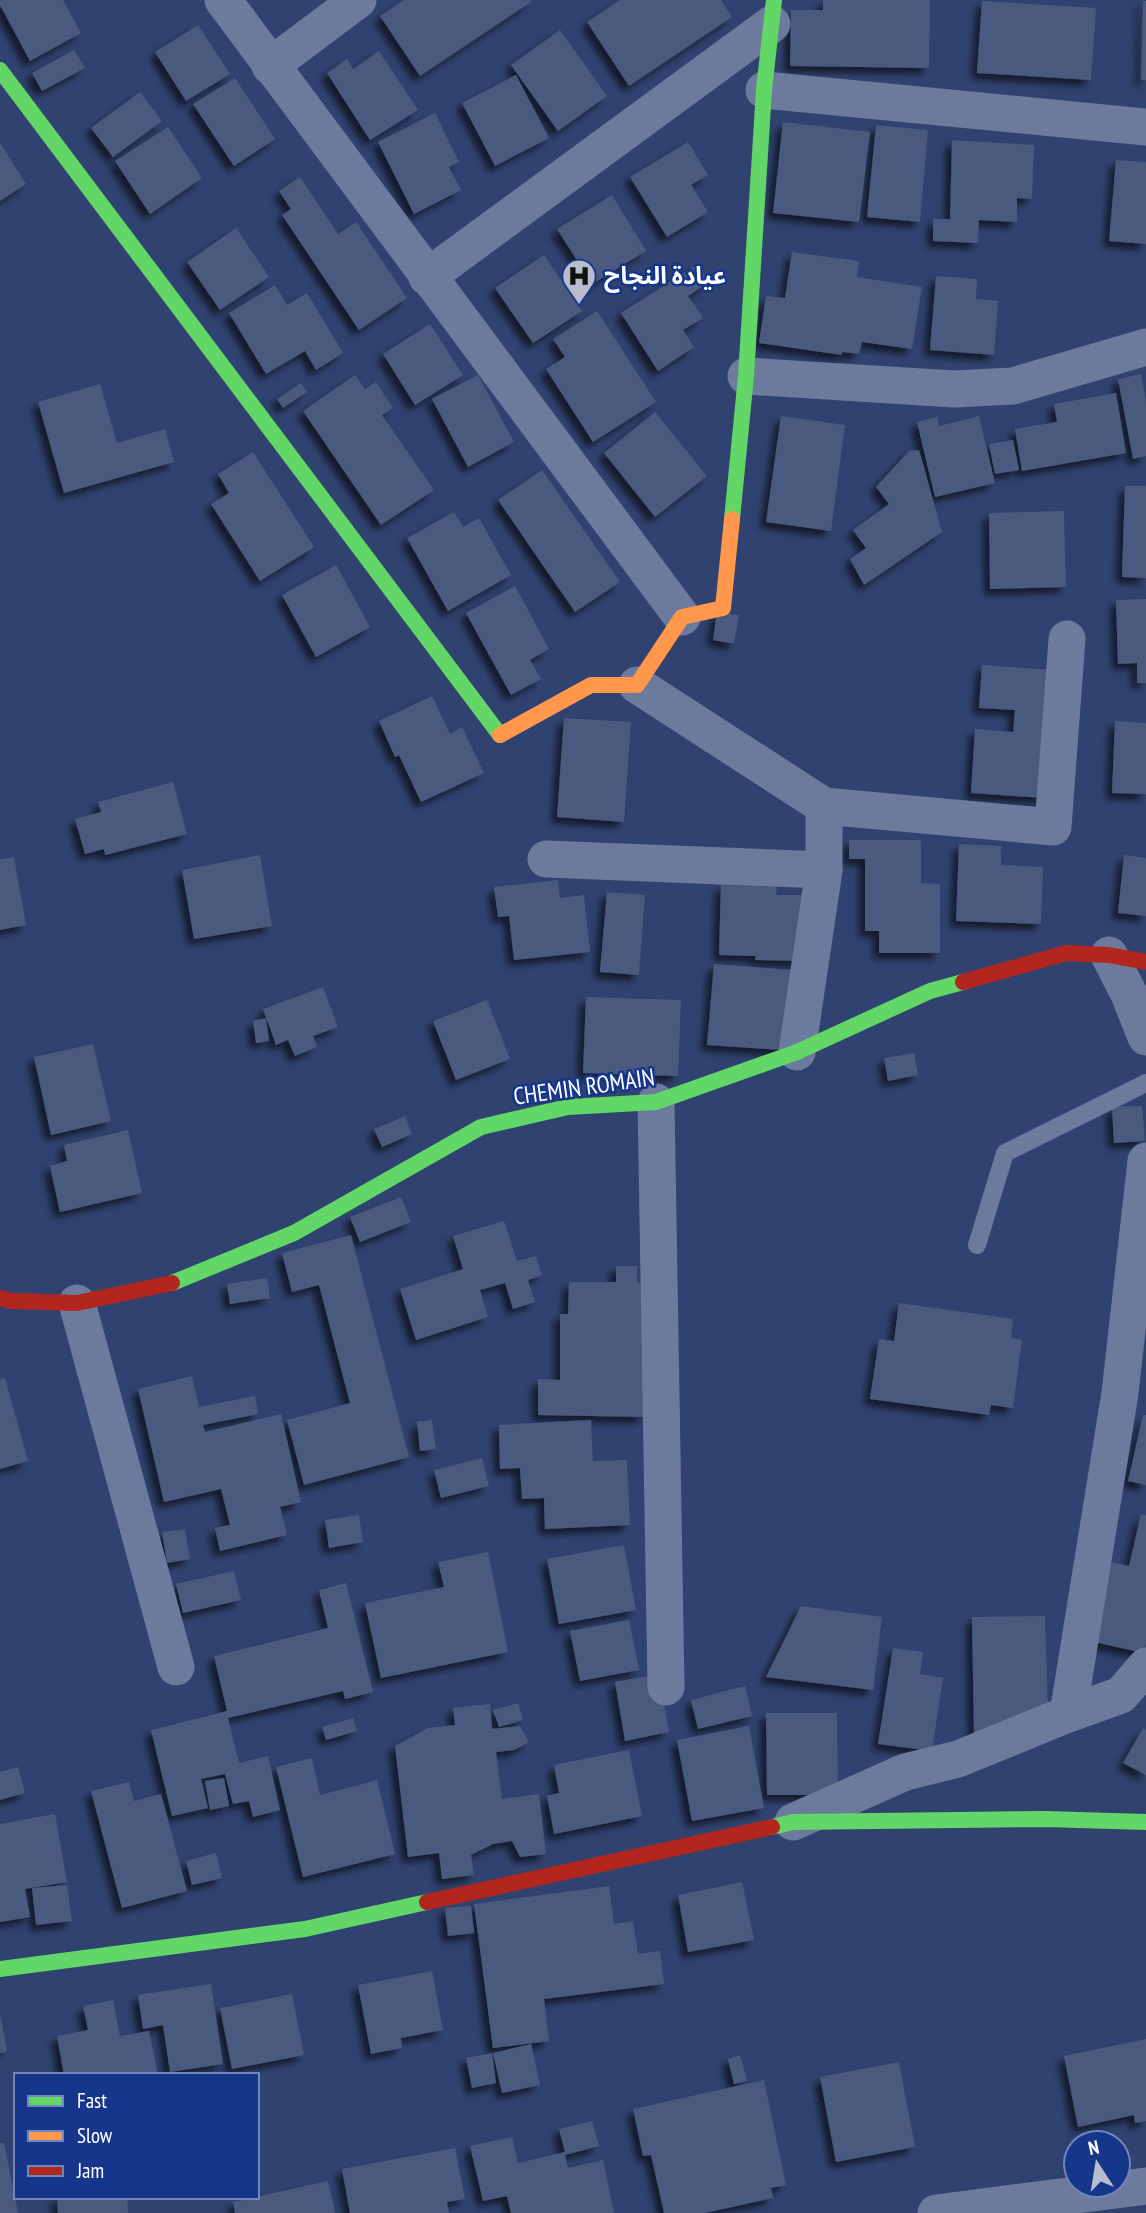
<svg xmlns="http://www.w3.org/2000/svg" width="1146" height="2213" viewBox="0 0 1146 2213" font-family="'PT Sans Narrow','Noto Sans Arabic',sans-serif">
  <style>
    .building { fill: #4a5a7e; filter: url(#shadow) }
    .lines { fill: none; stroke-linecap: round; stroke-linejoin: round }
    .lane { stroke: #6c7a9d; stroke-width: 18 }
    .street { stroke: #6c7a9d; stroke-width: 37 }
    .fast { stroke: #63d668; stroke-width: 16 }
    .slow { stroke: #ff974d; stroke-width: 16 }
    .jam { stroke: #b3261e; stroke-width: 16 }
    .labels { text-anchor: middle; stroke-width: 5; stroke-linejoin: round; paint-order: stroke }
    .poi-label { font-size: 24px; font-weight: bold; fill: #fff; stroke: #15368a; text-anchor: start }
    .street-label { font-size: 24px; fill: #fff; stroke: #15368a }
  </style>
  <defs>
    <filter id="shadow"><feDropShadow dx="-6" dy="6" stdDeviation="3.5" flood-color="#0009"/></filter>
  </defs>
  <rect width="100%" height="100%" fill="#30426f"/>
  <g class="building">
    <path d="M 0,0 L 63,0 L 81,33 L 30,61 L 0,5 Z"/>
    <path d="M 404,0 L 529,0 L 531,2 L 420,76 L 380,16 Z"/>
    <path d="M 620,0 L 721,0 L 732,17 L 629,86 L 587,22 Z"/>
    <path d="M 823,0 L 930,0 L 929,68 L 790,66 L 791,10 L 823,10 Z"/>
    <path d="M 982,1 L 1096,8 L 1091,80 L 977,73 Z"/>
    <path d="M 1143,1 L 1146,1 L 1146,80 L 1141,80 Z"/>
    <path d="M 198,25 L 230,74 L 186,101 L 155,52 Z"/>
    <path d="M 560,30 L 607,96 L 558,131 L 511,65 Z"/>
    <path d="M 74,50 L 85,68 L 42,91 L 32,73 Z"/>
    <path d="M 379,51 L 418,110 L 370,140 L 327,73 L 347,59 L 353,69 Z"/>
    <path d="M 516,75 L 549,138 L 495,166 L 462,103 Z"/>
    <path d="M 235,78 L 275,139 L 234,166 L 193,104 Z"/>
    <path d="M 140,92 L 162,121 L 113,157 L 91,128 Z"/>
    <path d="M 435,113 L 459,162 L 449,167 L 461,190 L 414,214 L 378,142 Z"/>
    <path d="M 783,122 L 870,132 L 859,222 L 773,213 Z"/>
    <path d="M 876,125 L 928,130 L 920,222 L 867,217 Z"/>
    <path d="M 168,127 L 202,178 L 150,214 L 115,161 Z"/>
    <path d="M 952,140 L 1034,145 L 1032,199 L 1017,198 L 1017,222 L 979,220 L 978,243 L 933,241 L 933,219 L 950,219 Z"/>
    <path d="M 688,142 L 708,175 L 691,185 L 708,212 L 667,237 L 630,177 Z"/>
    <path d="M 0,143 L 26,184 L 0,201 Z"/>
    <path d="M 1116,160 L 1146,162 L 1146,244 L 1109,241 Z"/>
    <path d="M 300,177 L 338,234 L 356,222 L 407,298 L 359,330 L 282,215 L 291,209 L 279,191 Z"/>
    <path d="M 612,195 L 646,251 L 592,284 L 557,229 Z"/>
    <path d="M 236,228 L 269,277 L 220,310 L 187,262 Z"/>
    <path d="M 792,252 L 859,261 L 857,277 L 922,287 L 912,349 L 862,342 L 859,354 L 842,352 L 842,355 L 759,343 L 766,296 L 785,298 Z"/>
    <path d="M 544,255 L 582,311 L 533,343 L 495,288 Z"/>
    <path d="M 698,264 L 709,282 L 688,296 L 703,318 L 683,330 L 694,347 L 658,371 L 621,313 Z"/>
    <path d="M 936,276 L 977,279 L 976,299 L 998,301 L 994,355 L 930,350 Z"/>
    <path d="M 275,285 L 287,305 L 307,293 L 343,353 L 316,370 L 305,351 L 266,374 L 229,313 Z"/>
    <path d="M 597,311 L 656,402 L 593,442 L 546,369 L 565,357 L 553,339 Z"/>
    <path d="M 430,324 L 463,375 L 415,405 L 383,354 Z"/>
    <path d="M 1141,374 L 1146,402 L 1146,456 L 1133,459 L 1118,379 Z"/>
    <path d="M 355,375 L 365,389 L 376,382 L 393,408 L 382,415 L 434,490 L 381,525 L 303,411 Z"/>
    <path d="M 478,375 L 514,442 L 468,467 L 432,399 Z"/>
    <path d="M 301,383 L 307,392 L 283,408 L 277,399 Z"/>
    <path d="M 100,384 L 117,443 L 165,429 L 174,462 L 64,493 L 38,402 Z"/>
    <path d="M 1116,393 L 1126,453 L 1022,471 L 1015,429 L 1057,422 L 1054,404 Z"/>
    <path d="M 655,412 L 707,476 L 655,517 L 604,453 Z"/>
    <path d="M 781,416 L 845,425 L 831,531 L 766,522 Z"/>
    <path d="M 979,416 L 995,483 L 935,497 L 917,422 L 937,417 L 939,426 Z"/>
    <path d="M 1013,440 L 1019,470 L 995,474 L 989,444 Z"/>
    <path d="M 919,450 L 942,532 L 864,585 L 850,559 L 866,548 L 853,530 L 889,504 L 876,487 L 909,451 Z"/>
    <path d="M 253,452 L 314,547 L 260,581 L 211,504 L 229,493 L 218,474 Z"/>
    <path d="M 542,470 L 620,582 L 575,612 L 498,500 Z"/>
    <path d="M 1125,486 L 1146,486 L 1146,578 L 1122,577 Z"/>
    <path d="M 1064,511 L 1066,587 L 990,589 L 989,513 Z"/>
    <path d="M 454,512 L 463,527 L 479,518 L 511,575 L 448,611 L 407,538 Z"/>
    <path d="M 336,565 L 370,627 L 316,657 L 282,595 Z"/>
    <path d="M 515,586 L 549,649 L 530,660 L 541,679 L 511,695 L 466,613 Z"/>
    <path d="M 1146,599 L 1146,683 L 1137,683 L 1137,663 L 1118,664 L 1116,600 Z"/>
    <path d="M 717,612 L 739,615 L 734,644 L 713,640 Z"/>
    <path d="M 982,665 L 1054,670 L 1044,798 L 971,793 L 975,729 L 1013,732 L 1015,710 L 979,708 Z"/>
    <path d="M 432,696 L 450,734 L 462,727 L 484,773 L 421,802 L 399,755 L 395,757 L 379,721 Z"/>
    <path d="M 564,718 L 631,722 L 624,822 L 557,817 Z"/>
    <path d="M 1115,721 L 1146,723 L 1146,794 L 1112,793 Z"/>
    <path d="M 173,782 L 187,834 L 105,855 L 104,849 L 85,854 L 75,819 L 101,812 L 98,802 Z"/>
    <path d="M 849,840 L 921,840 L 921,883 L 940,884 L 940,953 L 879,953 L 879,931 L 865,931 L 865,859 L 849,859 Z"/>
    <path d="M 959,844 L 1001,846 L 1001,865 L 1043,867 L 1041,924 L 956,921 Z"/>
    <path d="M 260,855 L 272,926 L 194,939 L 182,870 Z"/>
    <path d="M 1124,855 L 1146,858 L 1146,916 L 1118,913 Z"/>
    <path d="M 14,857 L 26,925 L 0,930 L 0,859 Z"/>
    <path d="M 558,880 L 560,898 L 584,895 L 590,952 L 514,960 L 509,916 L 498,917 L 494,887 Z"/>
    <path d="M 721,885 L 777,886 L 776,895 L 803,895 L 801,961 L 755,960 L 756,956 L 719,955 Z"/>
    <path d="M 607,892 L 645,895 L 639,975 L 600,972 Z"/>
    <path d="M 714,964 L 803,971 L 796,1051 L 707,1045 Z"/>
    <path d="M 323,987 L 338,1027 L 313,1036 L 317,1047 L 295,1056 L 288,1040 L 276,1045 L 263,1009 Z"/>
    <path d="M 586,997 L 681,1000 L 678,1076 L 583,1073 Z"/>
    <path d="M 487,1000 L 510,1059 L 456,1080 L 433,1021 Z"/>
    <path d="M 266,1018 L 269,1041 L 256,1043 L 253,1021 Z"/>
    <path d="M 93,1044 L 111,1121 L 51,1135 L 34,1057 Z"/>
    <path d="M 914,1053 L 918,1075 L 888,1081 L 884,1058 Z"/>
    <path d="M 1142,1106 L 1145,1141 L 1114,1143 L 1112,1107 Z"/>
    <path d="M 405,1116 L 412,1134 L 382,1147 L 374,1129 Z"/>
    <path d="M 128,1130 L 142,1193 L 60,1212 L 50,1166 L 67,1161 L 64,1145 Z"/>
    <path d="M 401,1197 L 411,1222 L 360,1242 L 350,1217 Z"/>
    <path d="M 504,1221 L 517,1261 L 536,1256 L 542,1275 L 528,1280 L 535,1302 L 513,1309 L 505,1283 L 480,1290 L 488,1317 L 416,1340 L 400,1289 L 463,1269 L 453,1236 Z"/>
    <path d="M 351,1235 L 409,1457 L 304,1485 L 287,1420 L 350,1403 L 319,1285 L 292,1292 L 282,1253 Z"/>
    <path d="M 616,1266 L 637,1266 L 637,1282 L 646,1283 L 644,1417 L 538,1415 L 538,1379 L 560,1380 L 560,1314 L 568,1314 L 569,1282 L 616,1282 Z"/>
    <path d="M 267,1278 L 270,1298 L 230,1304 L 227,1284 Z"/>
    <path d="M 899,1303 L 1013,1319 L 1011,1338 L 1022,1340 L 1013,1408 L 991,1405 L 989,1415 L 870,1399 L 879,1339 L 894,1341 Z"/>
    <path d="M 192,1376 L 199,1407 L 255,1396 L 258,1414 L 203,1425 L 205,1432 L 281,1414 L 301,1502 L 280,1507 L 287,1535 L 220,1551 L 215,1528 L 230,1525 L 221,1489 L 164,1502 L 138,1389 Z"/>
    <path d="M 5,1378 L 28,1461 L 0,1469 L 0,1379 Z"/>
    <path d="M 1143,1415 L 1146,1415 L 1146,1485 L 1128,1481 Z"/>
    <path d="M 432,1420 L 436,1449 L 420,1451 L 417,1422 Z"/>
    <path d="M 591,1420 L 593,1461 L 627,1460 L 630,1525 L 545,1529 L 544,1498 L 522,1499 L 520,1468 L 500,1469 L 499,1425 Z"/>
    <path d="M 482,1458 L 489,1486 L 441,1498 L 434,1470 Z"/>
    <path d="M 1141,1514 L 1146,1515 L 1146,1643 L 1144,1653 L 1094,1642 L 1111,1562 L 1129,1566 Z"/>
    <path d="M 359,1515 L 363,1542 L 329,1548 L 325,1520 Z"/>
    <path d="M 185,1529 L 190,1559 L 167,1563 L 162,1532 Z"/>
    <path d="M 624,1545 L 636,1610 L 559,1624 L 547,1559 Z"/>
    <path d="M 488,1552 L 508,1652 L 381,1678 L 365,1603 L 444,1587 L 438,1562 Z"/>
    <path d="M 234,1571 L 241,1600 L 183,1613 L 176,1584 Z"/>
    <path d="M 346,1583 L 373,1692 L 345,1699 L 343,1691 L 228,1718 L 239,1763 L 268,1756 L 280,1810 L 253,1817 L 249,1801 L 233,1804 L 225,1774 L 201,1779 L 208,1808 L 172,1816 L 151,1730 L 227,1711 L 214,1656 L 328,1628 L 319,1590 Z"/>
    <path d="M 801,1606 L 882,1617 L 873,1690 L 766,1677 Z"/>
    <path d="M 1045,1616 L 1048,1711 L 974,1735 L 972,1617 Z"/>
    <path d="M 629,1620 L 639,1670 L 580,1681 L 570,1631 Z"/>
    <path d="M 893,1648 L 923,1652 L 920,1674 L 943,1678 L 932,1751 L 878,1744 Z"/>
    <path d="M 659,1674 L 669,1732 L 625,1741 L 615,1682 Z"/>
    <path d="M 745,1686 L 752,1716 L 698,1729 L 691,1700 Z"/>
    <path d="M 518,1703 L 523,1720 L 499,1727 L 493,1710 Z"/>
    <path d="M 490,1704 L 492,1729 L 520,1726 L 529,1742 L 514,1750 L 496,1752 L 502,1799 L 539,1794 L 546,1854 L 520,1857 L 512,1841 L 493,1844 L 471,1855 L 474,1875 L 442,1879 L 439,1853 L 408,1857 L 395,1746 L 428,1728 L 455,1725 L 453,1708 Z"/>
    <path d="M 766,1713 L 837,1713 L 838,1795 L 767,1795 Z"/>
    <path d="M 353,1718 L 357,1731 L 326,1740 L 322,1727 Z"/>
    <path d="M 749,1726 L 764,1808 L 692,1821 L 677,1740 Z"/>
    <path d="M 1143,1728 L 1146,1730 L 1146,1775 L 1123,1763 Z"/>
    <path d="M 629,1750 L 642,1816 L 554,1834 L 547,1796 L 559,1793 L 554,1765 Z"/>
    <path d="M 312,1758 L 320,1795 L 377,1780 L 395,1854 L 303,1877 L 276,1767 Z"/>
    <path d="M 18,1767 L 25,1793 L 0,1800 L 0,1772 Z"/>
    <path d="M 224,1778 L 229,1806 L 210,1810 L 205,1781 Z"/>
    <path d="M 129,1782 L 134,1801 L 161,1794 L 187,1891 L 122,1908 L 91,1791 Z"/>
    <path d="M 55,1814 L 67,1882 L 25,1889 L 30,1917 L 0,1922 L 0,1824 Z"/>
    <path d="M 216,1853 L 222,1878 L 192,1885 L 186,1861 Z"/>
    <path d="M 742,1882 L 754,1940 L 688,1952 L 678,1895 Z"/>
    <path d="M 67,1885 L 72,1921 L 36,1925 L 32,1888 Z"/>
    <path d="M 609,1886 L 614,1924 L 633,1921 L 638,1954 L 660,1951 L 664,1984 L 544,1999 L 549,2041 L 493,2048 L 474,1904 Z"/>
    <path d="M 471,1906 L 474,1933 L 448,1936 L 445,1908 Z"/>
    <path d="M 432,1971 L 443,2030 L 401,2038 L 402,2048 L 371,2054 L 358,1985 Z"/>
    <path d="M 211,1984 L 223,2064 L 170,2072 L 163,2025 L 143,2029 L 138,1995 Z"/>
    <path d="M 292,1994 L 304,2055 L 232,2069 L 220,2008 Z"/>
    <path d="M 113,2000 L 120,2036 L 149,2031 L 158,2075 L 64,2075 L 57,2036 L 88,2030 L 83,2006 Z"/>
    <path d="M 1,2017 L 7,2052 L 0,2053 L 0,2018 Z"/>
    <path d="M 1146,2039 L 1146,2121 L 1135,2123 L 1134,2115 L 1078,2127 L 1064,2056 Z"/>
    <path d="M 531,2044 L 540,2085 L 502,2093 L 493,2053 Z"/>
    <path d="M 492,2053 L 496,2083 L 472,2088 L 466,2058 Z"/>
    <path d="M 740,2055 L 747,2081 L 734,2084 L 728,2059 Z"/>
    <path d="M 899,2062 L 915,2147 L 836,2162 L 820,2077 Z"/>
    <path d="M 764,2080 L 786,2185 L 771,2188 L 773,2198 L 705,2213 L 664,2213 L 651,2155 L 643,2156 L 633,2109 Z"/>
    <path d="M 592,2121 L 599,2146 L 565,2155 L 568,2168 L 603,2160 L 614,2213 L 511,2213 L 507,2196 L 483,2201 L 470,2146 L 512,2137 L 518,2163 L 565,2152 L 559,2129 Z"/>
    <path d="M 0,2143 L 4,2143 L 18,2213 L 0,2213 Z"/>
    <path d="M 455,2148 L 465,2199 L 447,2202 L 449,2213 L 350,2213 L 342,2169 Z"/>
    <path d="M 328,2181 L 335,2213 L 235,2213 L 233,2202 Z"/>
    <path d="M 57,2197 L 127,2197 L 128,2213 L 58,2213 Z"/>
  </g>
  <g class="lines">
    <path class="lane" d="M 977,1245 L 1005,1153 L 1146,1083"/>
    <g class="street">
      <path d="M 223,0 L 682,617"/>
      <path d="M 270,66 L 358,0"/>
      <path d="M 764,90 L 1146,127"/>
      <path d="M 427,277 L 772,24"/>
      <path d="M 746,376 L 954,389 L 1013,386 L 1146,347"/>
      <path d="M 637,685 L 824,806 L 824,870 L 797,1052"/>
      <path d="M 824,806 L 1053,827 L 1067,639"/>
      <path d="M 546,859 L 824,870"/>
      <path d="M 1109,955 L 1129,994 L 1146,1037"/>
      <path d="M 656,1102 L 666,1687"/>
      <path d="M 77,1303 L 176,1667"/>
      <path d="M 1068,1714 L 1120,1393 L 1146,1161"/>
      <path d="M 793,1822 L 905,1772 L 958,1759 L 1068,1714 L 1121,1695 L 1146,1666"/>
      <path d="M 936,2213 L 1146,2186"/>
    </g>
    <g class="fast">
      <path d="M 0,70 L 500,735"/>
      <path d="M 732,519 L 746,376 L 764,90 L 774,0"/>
      <path d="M 172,1283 L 294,1233 L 481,1127 L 568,1107 L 656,1102 L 797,1052 L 930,991 L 963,982"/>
      <path d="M 772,1827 L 793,1822 L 1045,1819 L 1146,1822"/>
      <path d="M 0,1969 L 305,1929 L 427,1902"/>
    </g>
    <path class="slow" d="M 500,735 L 591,685 L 637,685 L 682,617 L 723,608 L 732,519"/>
    <g class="jam">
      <path d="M 963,982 L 1066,953 L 1109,955 L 1146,962"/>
      <path d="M 0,1298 L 12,1301 L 77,1303 L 172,1283"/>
      <path d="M 427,1902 L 772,1827"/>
    </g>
  </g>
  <defs>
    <g id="hospital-pin" transform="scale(1.75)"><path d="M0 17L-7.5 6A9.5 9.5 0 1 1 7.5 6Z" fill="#b7bdcd" stroke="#15368a"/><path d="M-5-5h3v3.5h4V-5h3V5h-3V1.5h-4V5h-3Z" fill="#111"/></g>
  </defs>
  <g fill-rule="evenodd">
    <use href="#hospital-pin" x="579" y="276"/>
  </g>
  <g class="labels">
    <g class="poi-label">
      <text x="604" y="284">عيادة النجاح</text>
    </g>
    <g class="street-label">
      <text transform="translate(584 1087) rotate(-8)" y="8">CHEMIN ROMAIN</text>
    </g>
  </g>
  <rect x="14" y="2073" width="245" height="126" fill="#15368a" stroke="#7386b9" stroke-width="2"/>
  <rect x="28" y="2096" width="35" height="10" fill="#63d668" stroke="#7386b9" stroke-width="2"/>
  <text x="77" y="2108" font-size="21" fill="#ffffff">Fast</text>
  <rect x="28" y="2131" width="35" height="10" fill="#ff974d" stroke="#7386b9" stroke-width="2"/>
  <text x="77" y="2143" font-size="21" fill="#ffffff">Slow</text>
  <rect x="28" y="2166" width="35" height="10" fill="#b3261e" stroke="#7386b9" stroke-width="2"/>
  <text x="77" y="2178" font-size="21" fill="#ffffff">Jam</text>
  <g transform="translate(1097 2164) rotate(348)"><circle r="33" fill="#15368a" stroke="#7386b9" stroke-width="2"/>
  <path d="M0-5L12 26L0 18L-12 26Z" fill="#b7bdcd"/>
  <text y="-10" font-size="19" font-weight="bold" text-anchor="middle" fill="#ffffff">N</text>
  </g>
</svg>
